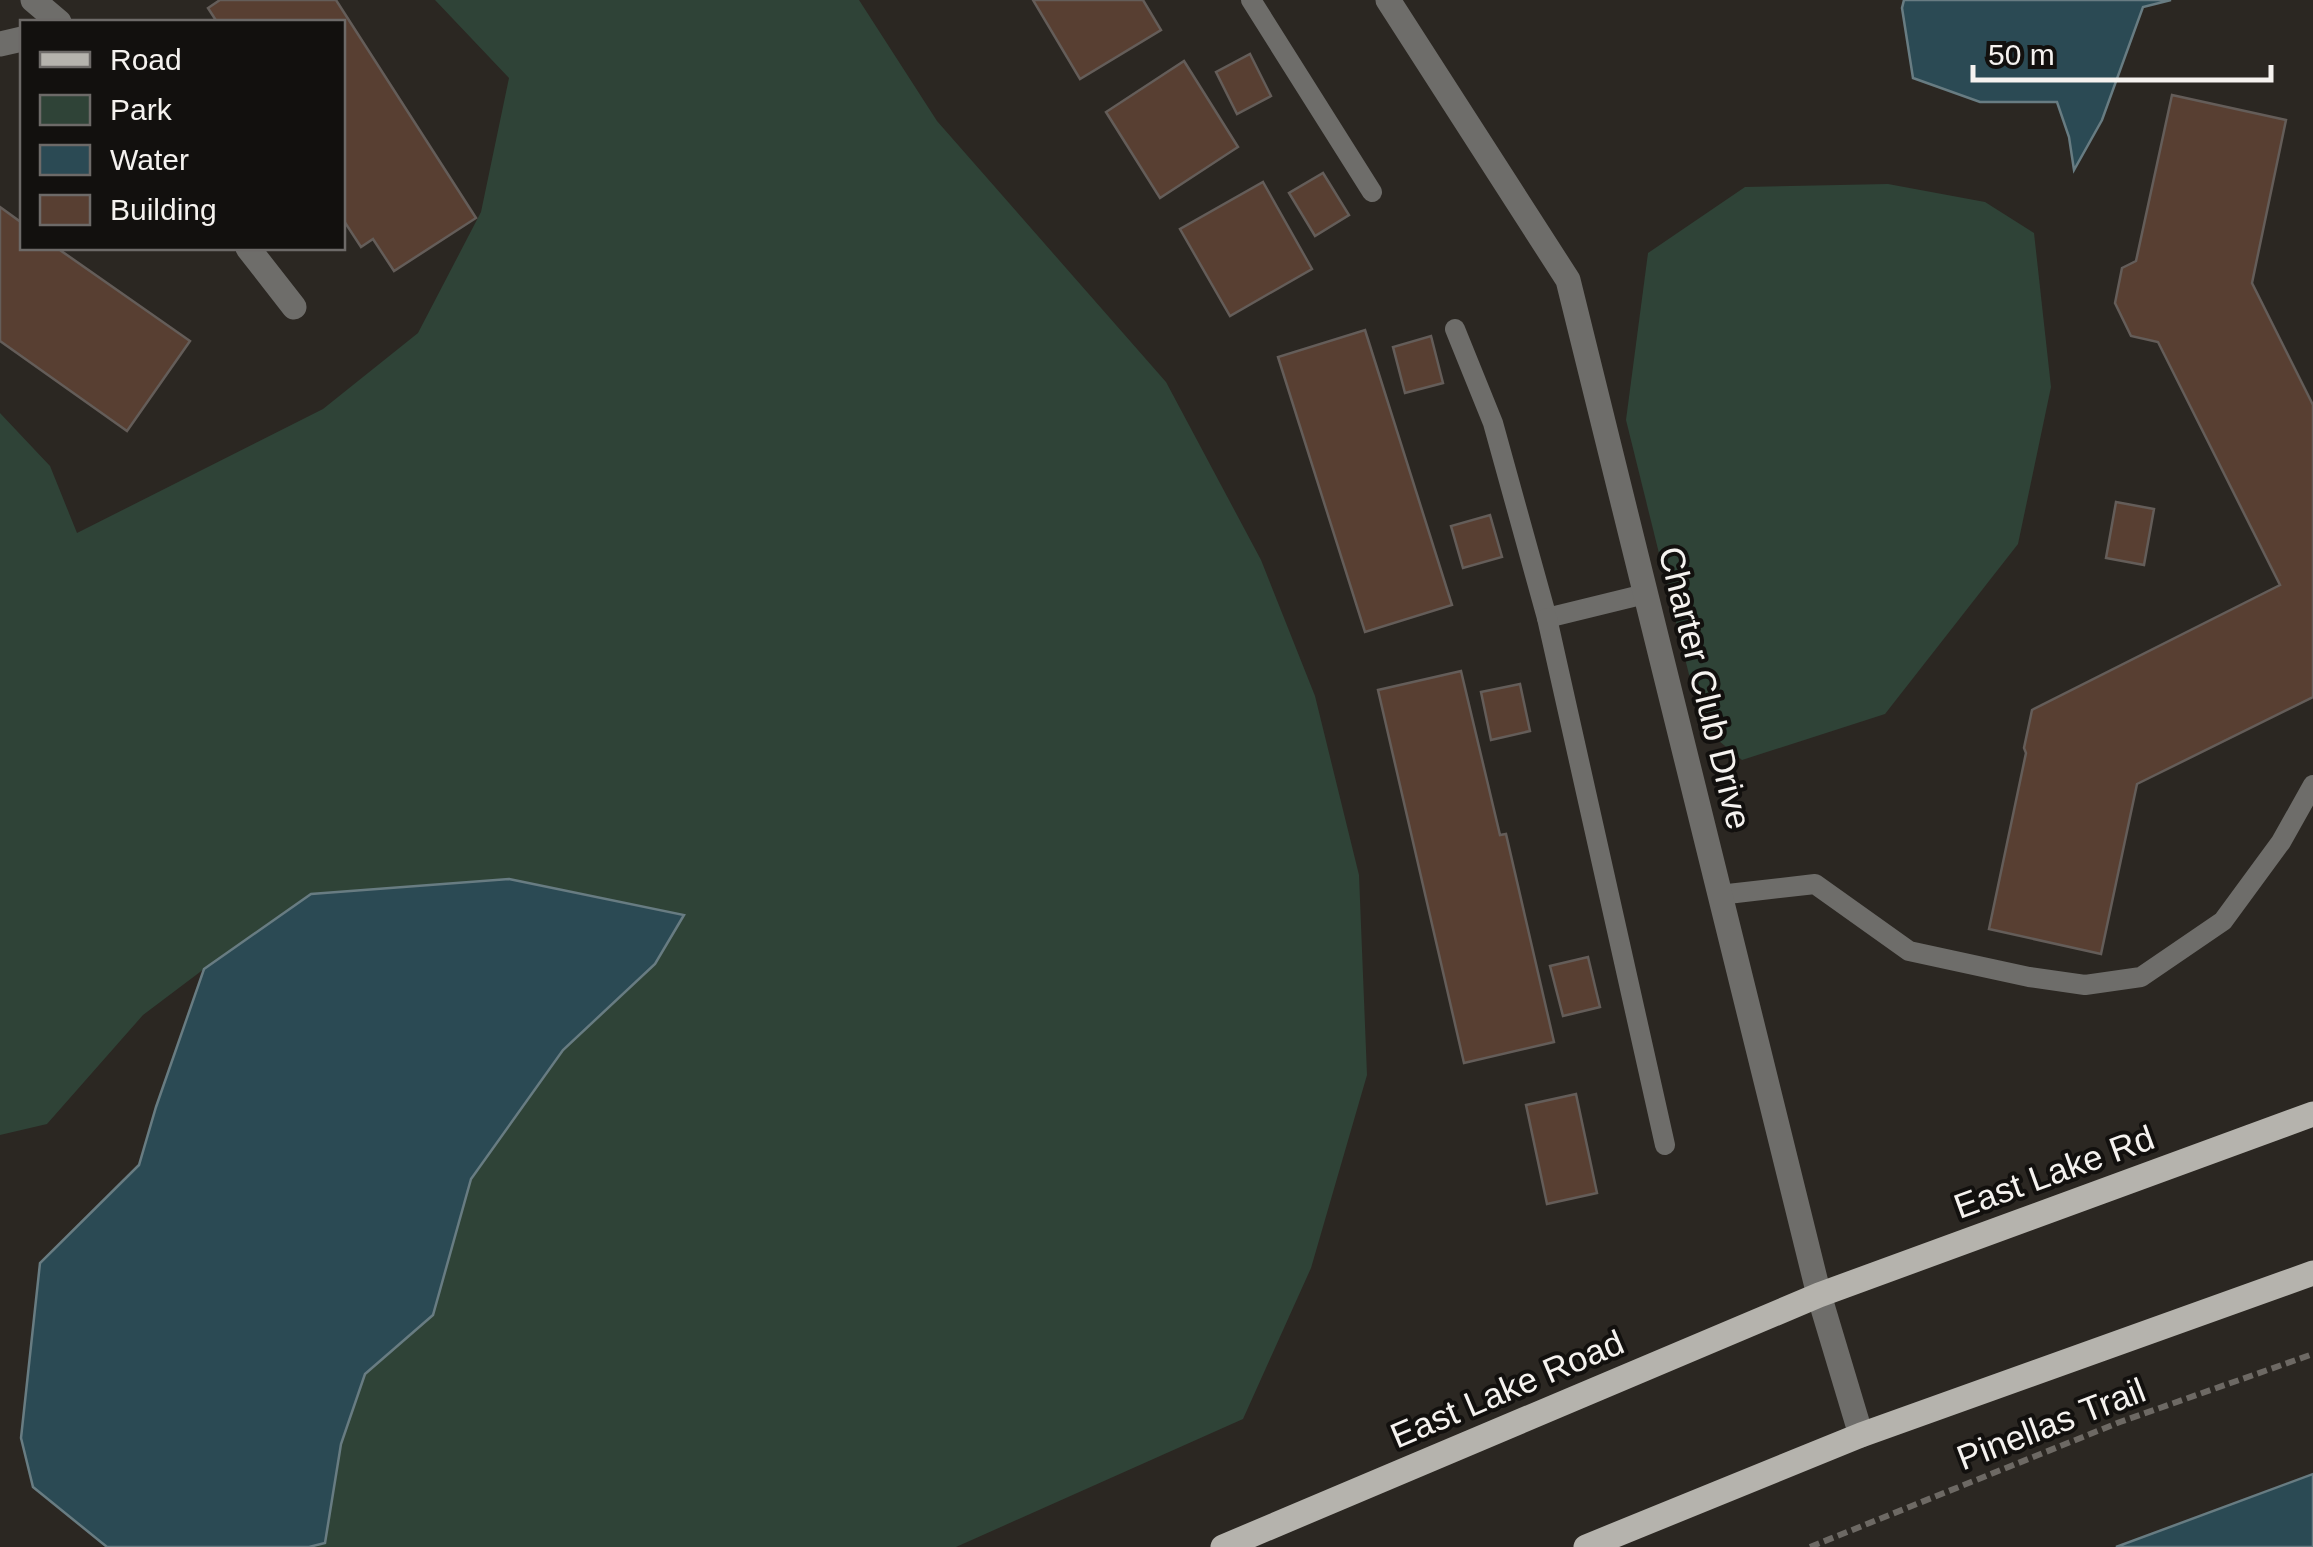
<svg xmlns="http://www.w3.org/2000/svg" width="2313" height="1547" viewBox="0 0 2313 1547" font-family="Arial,sans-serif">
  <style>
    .green { fill: #2f4337 }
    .water { fill: #2b4a54; stroke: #687c82; stroke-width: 2.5 }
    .building { fill: #583f32; stroke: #645d59; stroke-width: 2.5 }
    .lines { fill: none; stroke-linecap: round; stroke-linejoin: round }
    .path { stroke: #6d6964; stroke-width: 6; stroke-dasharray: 10 5; stroke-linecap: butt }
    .service { stroke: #6e6d6a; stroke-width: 20 }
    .minor { stroke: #6e6d6a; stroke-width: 25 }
    .tertiary { stroke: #6e6d6a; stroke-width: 25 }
    .primary { stroke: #b5b3ad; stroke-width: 25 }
    .labels { text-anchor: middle; stroke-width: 8; stroke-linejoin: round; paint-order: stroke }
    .street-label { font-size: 35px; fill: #f5f2ef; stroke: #12100e }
  </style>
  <rect width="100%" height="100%" fill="#2b2722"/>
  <g class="green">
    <path d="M 435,0 L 859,0 L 937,121 L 1166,382 L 1261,560 L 1315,696 L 1359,875 L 1367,1075 L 1311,1268 L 1243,1419 L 956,1547 L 309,1547 L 325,1543 L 341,1444 L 365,1374 L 433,1315 L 471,1179 L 563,1050 L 655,964 L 311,894 L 204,969 L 143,1015 L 47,1124 L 0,1135 L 0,413 L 50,466 L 77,533 L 323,409 L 418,333 L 481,212 L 509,78 Z"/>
    <path d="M 1888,184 L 1985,202 L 2034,233 L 2051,387 L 2018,544 L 1885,714 L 1742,760 L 1702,727 L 1626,420 L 1648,253 L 1745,187 Z"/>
  </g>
  <g class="water">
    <path d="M 1904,0 L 2171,0 L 2143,7 L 2102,120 L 2074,170 L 2069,137 L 2057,102 L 1980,102 L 1913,78 L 1902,8 Z"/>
    <path d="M 509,879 L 684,915 L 655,964 L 563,1050 L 471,1179 L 433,1315 L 365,1374 L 341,1444 L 325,1543 L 309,1547 L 107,1547 L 33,1487 L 21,1438 L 40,1263 L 139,1165 L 156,1107 L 204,969 L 311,894 Z"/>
    <path d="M 2313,1474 L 2313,1547 L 2116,1547 Z"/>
  </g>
  <g class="building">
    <path d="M 220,0 L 336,0 L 476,218 L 394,271 L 373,239 L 361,247 L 342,218 L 342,22 L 217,22 L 208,8 Z"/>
    <path d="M 1033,0 L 1143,0 L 1161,30 L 1080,79 Z"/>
    <path d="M 1250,54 L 1271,96 L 1237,114 L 1216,72 Z"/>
    <path d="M 1184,61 L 1238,147 L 1160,198 L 1106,112 Z"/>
    <path d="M 2172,95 L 2286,120 L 2252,283 L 2313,405 L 2313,697 L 2137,784 L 2101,954 L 1989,929 L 2026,753 L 2024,748 L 2032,710 L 2280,585 L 2158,342 L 2131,336 L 2115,303 L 2122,268 L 2136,261 Z"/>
    <path d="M 1323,173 L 1349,215 L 1315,236 L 1289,193 Z"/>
    <path d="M 1263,182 L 1312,269 L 1230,316 L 1180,229 Z"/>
    <path d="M 0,207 L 22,223 L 22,248 L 57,248 L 190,341 L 127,431 L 0,341 Z"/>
    <path d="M 1365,330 L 1452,605 L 1365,632 L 1278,357 Z"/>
    <path d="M 1431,336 L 1443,383 L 1405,393 L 1393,347 Z"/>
    <path d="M 2116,502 L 2154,509 L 2144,565 L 2106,558 Z"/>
    <path d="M 1490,515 L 1502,557 L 1463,568 L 1451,526 Z"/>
    <path d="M 1461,671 L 1500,835 L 1506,834 L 1554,1042 L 1464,1063 L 1378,690 Z"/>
    <path d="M 1520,684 L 1530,731 L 1491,740 L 1481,692 Z"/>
    <path d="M 1588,957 L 1600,1007 L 1563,1016 L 1550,966 Z"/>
    <path d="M 1576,1094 L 1597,1193 L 1547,1204 L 1526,1105 Z"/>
  </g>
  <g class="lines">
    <path class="path" d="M 1810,1547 L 2120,1422 L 2313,1354"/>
    <g class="service">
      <path d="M 1251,0 L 1372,192"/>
      <path d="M 1455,329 L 1493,423 L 1547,618 L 1645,594"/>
      <path d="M 1547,618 L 1665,1145"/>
      <path d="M 1719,895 L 1815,884 L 1909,951 L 2029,977 L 2085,985 L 2141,977 L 2223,921 L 2281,842 L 2313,785"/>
    </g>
    <g class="minor">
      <path d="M 33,0 L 59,22"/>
      <path d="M 0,44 L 22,39"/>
      <path d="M 248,248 L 294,307"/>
    </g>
    <path class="tertiary" d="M 1388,0 L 1568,280 L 1819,1295 L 1861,1435"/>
    <g class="primary">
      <path d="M 1223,1547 L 1819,1295 L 2313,1114"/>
      <path d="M 1586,1547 L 1861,1435 L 2313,1273"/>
    </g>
  </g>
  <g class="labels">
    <g class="street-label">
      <text transform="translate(1705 688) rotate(76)" y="12">Charter Club Drive</text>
      <text transform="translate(2054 1172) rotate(-20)" y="12">East Lake Rd</text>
      <text transform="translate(1507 1389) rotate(-23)" y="12">East Lake Road</text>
      <text transform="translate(2051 1424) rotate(-21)" y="12">Pinellas Trail</text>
    </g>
  </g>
  <rect x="20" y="20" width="325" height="230" fill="#12100e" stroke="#6d6a68" stroke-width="2.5"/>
  <rect x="40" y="52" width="50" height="15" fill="#b5b3ad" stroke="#6d6a68" stroke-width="2.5"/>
  <text x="110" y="70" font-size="30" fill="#f5f2ef">Road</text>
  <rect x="40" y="95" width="50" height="30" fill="#2f4337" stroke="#6d6a68" stroke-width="2.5"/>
  <text x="110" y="120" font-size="30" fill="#f5f2ef">Park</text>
  <rect x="40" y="145" width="50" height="30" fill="#2b4a54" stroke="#6d6a68" stroke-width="2.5"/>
  <text x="110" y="170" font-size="30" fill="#f5f2ef">Water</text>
  <rect x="40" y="195" width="50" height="30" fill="#583f32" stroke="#6d6a68" stroke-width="2.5"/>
  <text x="110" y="220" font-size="30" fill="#f5f2ef">Building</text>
  <path d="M1973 65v15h298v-15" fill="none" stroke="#f5f2ef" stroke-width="5"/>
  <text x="1988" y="65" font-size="30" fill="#f5f2ef" stroke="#12100e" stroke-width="8" paint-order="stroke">50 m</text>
</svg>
